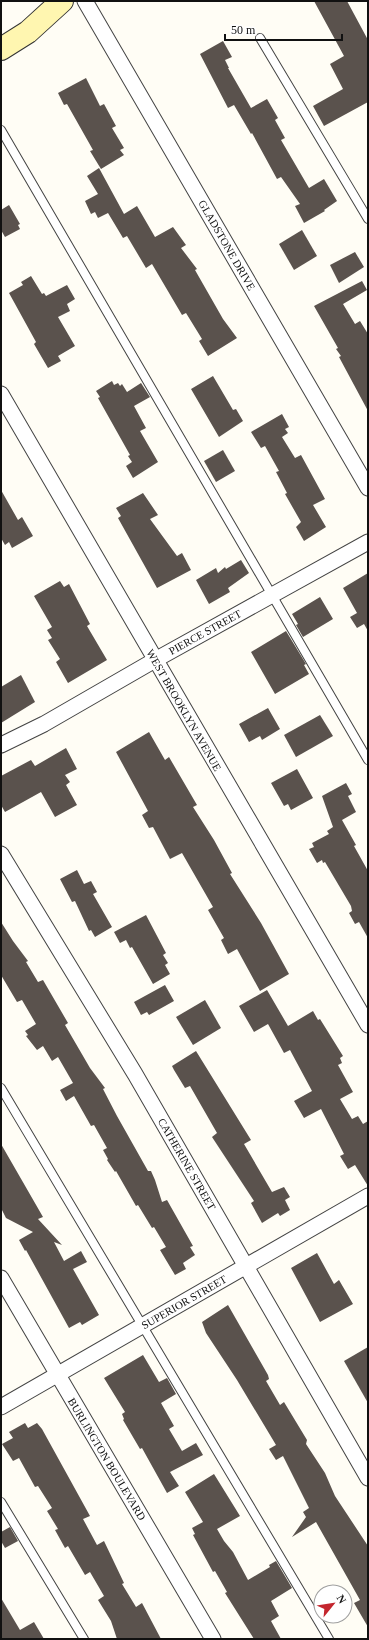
<svg xmlns="http://www.w3.org/2000/svg" width="369" height="1640" viewBox="0 0 369 1640" font-family="'Times New Roman',serif">
  <style>
    .building { fill: #5a524d }
    .lines { fill: none; stroke-linecap: round; stroke-linejoin: round }
    .lane-casing { stroke: #444; stroke-width: 10 }
    .street-casing { stroke: #444; stroke-width: 17 }
    .secondary-casing { stroke: #333; stroke-width: 24 }
    .lane { stroke: #fff; stroke-width: 8 }
    .street { stroke: #fff; stroke-width: 15 }
    .secondary { stroke: #fff6b0; stroke-width: 22 }
    .labels { text-anchor: middle; stroke-width: 4; stroke-linejoin: round; paint-order: stroke }
    .street-label { font-size: 11px; fill: #111; stroke: #fff }
  </style>
  <rect width="100%" height="100%" fill="#fffdf5"/>
  <g class="building">
    <path d="M 314,1 L 347,1 L 368,40 L 368,102 L 324,126 L 313,106 L 343,89 L 330,64 L 344,56 Z"/>
    <path d="M 223,41 L 232,57 L 225,60 L 229,68 L 228,68 L 251,108 L 267,99 L 278,118 L 275,120 L 285,138 L 281,140 L 309,188 L 324,179 L 337,201 L 324,210 L 325,211 L 304,223 L 295,206 L 300,204 L 281,177 L 277,179 L 252,133 L 251,134 L 234,105 L 228,108 L 200,54 Z"/>
    <path d="M 86,78 L 100,106 L 104,104 L 116,126 L 112,128 L 124,148 L 120,150 L 124,155 L 101,169 L 90,151 L 93,150 L 67,104 L 64,105 L 58,93 Z"/>
    <path d="M 99,168 L 124,214 L 137,206 L 155,237 L 173,227 L 186,245 L 181,248 L 197,269 L 195,270 L 223,319 L 237,338 L 208,356 L 199,341 L 202,339 L 186,313 L 182,315 L 152,264 L 146,268 L 127,236 L 123,238 L 108,213 L 98,218 L 95,212 L 91,214 L 85,201 L 98,194 L 87,176 Z"/>
    <path d="M 9,205 L 20,224 L 18,225 L 20,229 L 5,237 L 1,230 L 1,210 Z"/>
    <path d="M 302,230 L 317,256 L 294,270 L 279,244 Z"/>
    <path d="M 355,252 L 364,267 L 339,283 L 330,265 Z"/>
    <path d="M 31,276 L 42,294 L 44,293 L 46,296 L 67,285 L 75,299 L 67,304 L 70,311 L 58,317 L 75,346 L 58,356 L 61,361 L 48,368 L 34,344 L 36,342 L 9,293 L 23,285 L 21,282 Z"/>
    <path d="M 362,281 L 367,290 L 343,304 L 355,324 L 360,321 L 368,334 L 368,411 L 339,357 L 341,356 L 336,349 L 338,348 L 314,306 Z"/>
    <path d="M 213,376 L 233,410 L 236,409 L 243,421 L 219,437 L 191,389 Z"/>
    <path d="M 112,381 L 114,385 L 118,383 L 120,386 L 122,384 L 127,392 L 141,383 L 150,397 L 134,406 L 146,428 L 140,431 L 158,462 L 133,478 L 126,466 L 132,462 L 128,456 L 130,455 L 98,398 L 100,397 L 96,391 Z"/>
    <path d="M 282,414 L 289,427 L 285,429 L 288,433 L 282,437 L 295,458 L 301,455 L 325,499 L 313,505 L 326,527 L 304,541 L 296,527 L 301,522 L 285,494 L 287,493 L 276,472 L 279,471 L 265,446 L 261,448 L 251,432 Z"/>
    <path d="M 223,450 L 235,471 L 216,482 L 204,461 Z"/>
    <path d="M 1,490 L 18,520 L 22,517 L 33,536 L 12,548 L 9,542 L 5,545 L 1,538 Z"/>
    <path d="M 143,493 L 158,515 L 150,519 L 177,556 L 182,553 L 191,570 L 157,588 L 118,518 L 121,516 L 116,508 Z"/>
    <path d="M 241,560 L 249,573 L 228,588 L 230,592 L 209,604 L 196,580 L 216,568 L 218,573 L 225,567 L 226,569 Z"/>
    <path d="M 368,573 L 368,631 L 364,624 L 357,628 L 350,617 L 357,613 L 343,588 Z"/>
    <path d="M 60,581 L 64,587 L 69,584 L 90,624 L 87,626 L 107,660 L 68,683 L 56,662 L 60,659 L 48,640 L 52,638 L 47,630 L 52,627 L 34,596 Z"/>
    <path d="M 320,597 L 333,619 L 303,637 L 296,625 L 298,624 L 292,614 Z"/>
    <path d="M 286,631 L 306,664 L 304,665 L 309,674 L 275,694 L 251,652 Z"/>
    <path d="M 21,675 L 35,702 L 1,723 L 1,687 Z"/>
    <path d="M 268,708 L 280,729 L 262,740 L 260,736 L 249,742 L 239,724 Z"/>
    <path d="M 320,715 L 333,736 L 296,757 L 284,735 Z"/>
    <path d="M 149,732 L 165,760 L 169,757 L 197,805 L 193,807 L 214,840 L 232,873 L 230,874 L 261,923 L 289,974 L 260,991 L 237,949 L 228,954 L 221,940 L 224,938 L 208,910 L 213,907 L 182,853 L 170,859 L 153,827 L 149,828 L 142,815 L 148,811 L 116,752 Z"/>
    <path d="M 66,748 L 77,769 L 65,775 L 70,782 L 66,785 L 77,805 L 55,817 L 41,792 L 5,812 L 1,805 L 1,776 L 31,760 L 35,766 Z"/>
    <path d="M 297,769 L 313,798 L 291,810 L 288,804 L 284,806 L 271,783 Z"/>
    <path d="M 346,783 L 352,794 L 348,796 L 356,812 L 342,820 L 356,845 L 354,846 L 368,871 L 368,938 L 359,922 L 355,924 L 349,913 L 352,911 L 351,906 L 325,862 L 323,863 L 322,860 L 317,863 L 309,849 L 314,847 L 312,843 L 329,834 L 327,831 L 333,827 L 322,796 Z"/>
    <path d="M 77,870 L 84,884 L 91,881 L 97,892 L 93,894 L 112,927 L 95,937 L 91,930 L 89,931 L 75,901 L 72,902 L 60,879 Z"/>
    <path d="M 146,915 L 166,953 L 163,955 L 168,963 L 165,965 L 170,974 L 153,984 L 132,947 L 130,948 L 126,940 L 120,943 L 114,932 Z"/>
    <path d="M 1,922 L 13,941 L 28,961 L 26,962 L 38,982 L 43,980 L 68,1023 L 65,1025 L 90,1068 L 105,1088 L 103,1089 L 117,1116 L 148,1171 L 151,1171 L 155,1180 L 162,1202 L 167,1200 L 193,1246 L 190,1247 L 195,1255 L 183,1263 L 186,1269 L 175,1275 L 160,1250 L 166,1247 L 154,1227 L 152,1228 L 138,1205 L 136,1206 L 116,1171 L 115,1172 L 107,1160 L 108,1159 L 103,1150 L 107,1148 L 94,1125 L 91,1126 L 74,1096 L 66,1101 L 60,1090 L 73,1083 L 58,1057 L 52,1061 L 43,1046 L 37,1050 L 26,1036 L 28,1035 L 25,1031 L 36,1024 L 22,1000 L 17,1002 L 1,975 Z"/>
    <path d="M 165,985 L 174,1001 L 149,1015 L 147,1012 L 141,1015 L 134,1002 Z"/>
    <path d="M 267,990 L 288,1026 L 313,1011 L 318,1020 L 320,1019 L 343,1056 L 340,1058 L 342,1063 L 338,1065 L 353,1092 L 340,1099 L 352,1119 L 358,1116 L 363,1124 L 368,1121 L 368,1186 L 355,1165 L 348,1169 L 340,1156 L 344,1154 L 321,1109 L 304,1118 L 294,1101 L 312,1091 L 290,1050 L 284,1053 L 268,1024 L 254,1032 L 239,1006 Z"/>
    <path d="M 205,1000 L 221,1028 L 193,1045 L 176,1017 Z"/>
    <path d="M 196,1051 L 251,1140 L 244,1144 L 272,1192 L 284,1187 L 290,1197 L 285,1200 L 290,1210 L 280,1216 L 278,1213 L 262,1223 L 251,1203 L 254,1201 L 212,1137 L 217,1133 L 190,1086 L 185,1088 L 174,1070 L 172,1066 Z"/>
    <path d="M 1,1144 L 43,1217 L 38,1219 L 62,1245 L 54,1242 L 64,1261 L 81,1251 L 87,1262 L 73,1269 L 99,1315 L 82,1325 L 80,1322 L 69,1328 L 26,1250 L 25,1251 L 19,1240 L 33,1232 L 6,1218 L 1,1208 Z"/>
    <path d="M 317,1253 L 334,1284 L 339,1280 L 353,1304 L 320,1322 L 291,1268 Z"/>
    <path d="M 228,1305 L 268,1375 L 269,1379 L 266,1381 L 280,1405 L 284,1402 L 307,1440 L 306,1444 L 325,1473 L 335,1496 L 368,1546 L 368,1627 L 354,1603 L 360,1600 L 316,1522 L 292,1537 L 306,1517 L 303,1512 L 309,1508 L 283,1456 L 276,1460 L 269,1449 L 276,1445 L 237,1380 L 206,1333 L 202,1322 Z"/>
    <path d="M 368,1347 L 368,1403 L 344,1361 Z"/>
    <path d="M 143,1355 L 159,1382 L 167,1378 L 176,1394 L 161,1403 L 174,1426 L 169,1429 L 182,1451 L 196,1443 L 203,1455 L 170,1472 L 179,1486 L 167,1493 L 142,1448 L 140,1449 L 123,1420 L 124,1419 L 122,1414 L 125,1412 L 104,1378 Z"/>
    <path d="M 25,1423 L 28,1428 L 37,1423 L 42,1429 L 90,1516 L 83,1519 L 97,1545 L 104,1541 L 124,1583 L 122,1584 L 136,1607 L 142,1603 L 161,1639 L 117,1639 L 111,1621 L 98,1600 L 104,1596 L 90,1572 L 85,1575 L 68,1546 L 65,1548 L 55,1530 L 58,1529 L 47,1511 L 52,1508 L 38,1486 L 35,1487 L 19,1458 L 13,1461 L 2,1444 L 13,1438 L 9,1432 Z"/>
    <path d="M 214,1474 L 240,1516 L 217,1529 L 224,1541 L 233,1552 L 248,1580 L 270,1567 L 269,1565 L 276,1561 L 292,1588 L 271,1601 L 279,1616 L 271,1621 L 281,1639 L 254,1639 L 225,1593 L 227,1592 L 215,1571 L 213,1572 L 193,1535 L 195,1534 L 192,1528 L 203,1522 L 185,1492 Z"/>
    <path d="M 10,1527 L 18,1541 L 5,1548 L 1,1541 L 1,1532 Z"/>
    <path d="M 1,1598 L 20,1630 L 34,1622 L 44,1639 L 1,1639 Z"/>
  </g>
  <g class="lines">
    <g class="lane-casing">
      <g id="lane">
        <path d="M 260,38 L 368,219"/>
        <path d="M 1,130 L 368,760"/>
        <path d="M 1,1088 L 329,1639"/>
        <path d="M 1,1502 L 84,1639"/>
      </g>
    </g>
    <g class="street-casing">
      <g id="street">
        <path d="M 85,1 L 368,488"/>
        <path d="M 1,394 L 368,1025"/>
        <path d="M 1,745 L 44,724 L 155,660 L 368,542"/>
        <path d="M 1,854 L 135,1074 L 368,1478"/>
        <path d="M 1,1278 L 213,1639"/>
        <path d="M 1,1407 L 368,1196"/>
      </g>
    </g>
    <g class="secondary-casing">
      <path id="secondary" d="M 1,49 L 28,32 L 62,1"/>
    </g>
    <use href="#lane" class="lane"/>
    <use href="#street" class="street"/>
    <use href="#secondary" class="secondary"/>
  </g>
  <g class="labels">
    <g class="street-label">
      <text transform="translate(227 245) rotate(60)" y="4">GLADSTONE DRIVE</text>
      <text transform="translate(205 632) rotate(-29)" y="4">PIERCE STREET</text>
      <text transform="translate(184 710) rotate(60)" y="4">WEST BROOKLYN AVENUE</text>
      <text transform="translate(187 1164) rotate(60)" y="4">CATHERINE STREET</text>
      <text transform="translate(184 1302) rotate(-30)" y="4">SUPERIOR STREET</text>
      <text transform="translate(107 1459) rotate(59)" y="4">BURLINGTON BOULEVARD</text>
    </g>
  </g>
  <rect width="369" height="1640" fill="none" stroke="#111111" stroke-width="4"/>
  <g transform="translate(333 1604) rotate(60)"><circle r="19" fill="#ffffff" stroke="#a0a0a0"/>
  <path d="M0-3L7 15L0 10L-7 15Z" fill="#c4262e"/>
  <text y="-6" font-size="11" font-weight="bold" text-anchor="middle" fill="#111111">N</text>
  </g>
  <path d="M225 34v6h117v-6" fill="none" stroke="#111111" stroke-width="2"/>
  <text x="231" y="34" font-size="12" fill="#111111" stroke="#ffffff" stroke-width="3" paint-order="stroke">50 m</text>
</svg>
